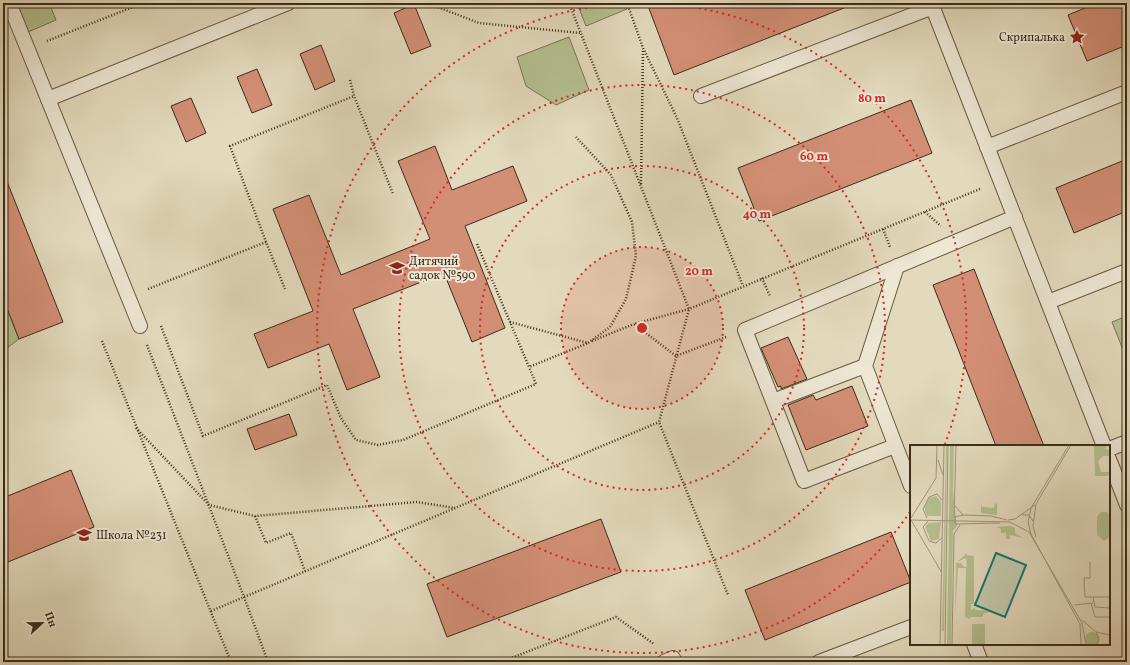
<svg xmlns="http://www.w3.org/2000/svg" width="1130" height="665" viewBox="0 0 1130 665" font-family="Vollkorn,serif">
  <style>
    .green { fill: #b5bf90; stroke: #787654 }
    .building { fill: #d38f76; stroke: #3c2c19 }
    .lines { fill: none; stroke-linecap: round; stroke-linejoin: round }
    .lane-casing { stroke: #665842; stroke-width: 16 }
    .path { stroke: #3c2c19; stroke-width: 2.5; stroke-dasharray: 1 2; stroke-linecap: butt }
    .lane { stroke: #ede7d4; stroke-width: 14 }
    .ring { fill: none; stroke: #d62828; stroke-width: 2; stroke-dasharray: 2 4 }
    .labels { text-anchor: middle; stroke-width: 4; stroke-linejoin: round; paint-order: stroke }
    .poi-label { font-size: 12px; fill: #3c2c19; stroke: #ede7d4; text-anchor: start }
    .inset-road { fill: none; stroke: #a0947b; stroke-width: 1 }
    .view { fill: #0f766e; fill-opacity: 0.15; stroke: #0f766e; stroke-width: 2 }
    .inset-edge { fill: none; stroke: #3c2c19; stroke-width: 2 }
    .centre { fill: #d62828; stroke: #ede7d4; stroke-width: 2 }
    .ring-label { font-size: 12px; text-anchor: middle; font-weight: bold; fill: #d62828; stroke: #ede7d4; stroke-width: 4; stroke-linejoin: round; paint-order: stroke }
  </style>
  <rect width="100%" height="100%" fill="#e3dabd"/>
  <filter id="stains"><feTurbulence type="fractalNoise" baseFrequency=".005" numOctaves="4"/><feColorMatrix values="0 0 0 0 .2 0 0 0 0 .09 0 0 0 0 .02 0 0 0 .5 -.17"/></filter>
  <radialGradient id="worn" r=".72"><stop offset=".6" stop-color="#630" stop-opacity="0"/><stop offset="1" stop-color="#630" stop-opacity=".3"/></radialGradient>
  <g class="green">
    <path d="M 14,3 L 49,3 L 56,20 L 28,32 Z"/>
    <path d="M 577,3 L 624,3 L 627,9 L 586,26 Z"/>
    <path d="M 569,37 L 589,90 L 556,105 L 526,86 L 517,57 Z"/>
    <path d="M 3,298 L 19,339 L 3,351 Z"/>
    <path d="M 1127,316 L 1127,360 L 1112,322 Z"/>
  </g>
  <g class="building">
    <path d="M 647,3 L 854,3 L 854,4 L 674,75 Z"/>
    <path d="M 1097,3 L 1127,3 L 1127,45 L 1087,61 L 1068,15 Z"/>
    <path d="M 414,4 L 431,46 L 411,54 L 394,13 Z"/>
    <path d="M 321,45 L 335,81 L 315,90 L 300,54 Z"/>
    <path d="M 257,69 L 272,105 L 252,113 L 237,77 Z"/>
    <path d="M 191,98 L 206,133 L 186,142 L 171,106 Z"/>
    <path d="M 911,100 L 932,153 L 759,221 L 738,168 Z"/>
    <path d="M 435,146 L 452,190 L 513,166 L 527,201 L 465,226 L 505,328 L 472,342 L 444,273 L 353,309 L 380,377 L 347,390 L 329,344 L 268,368 L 254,334 L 313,311 L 273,209 L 309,195 L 341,275 L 430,239 L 398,161 Z"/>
    <path d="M 1127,159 L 1127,211 L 1074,233 L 1056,188 Z"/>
    <path d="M 3,174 L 4,174 L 63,322 L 19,339 L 3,298 Z"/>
    <path d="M 974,269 L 994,321 L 1044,446 L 996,446 L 933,285 Z"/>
    <path d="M 788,337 L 807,379 L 781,389 L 781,386 L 778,387 L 761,348 Z"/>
    <path d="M 852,386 L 868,426 L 806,450 L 788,405 L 813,395 L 816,400 Z"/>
    <path d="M 289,414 L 297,435 L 255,450 L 247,429 Z"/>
    <path d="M 71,470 L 94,527 L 3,564 L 3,498 Z"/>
    <path d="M 601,519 L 621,572 L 447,637 L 427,584 Z"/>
    <path d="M 891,532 L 911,582 L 765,640 L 745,590 Z"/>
  </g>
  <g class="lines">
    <g class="lane-casing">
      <g id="lane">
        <path d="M 9,3 L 140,326"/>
        <path d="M 931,3 L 1104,446"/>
        <path d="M 701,96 L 933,7"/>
        <path d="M 48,99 L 288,3"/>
        <path d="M 987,147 L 1127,92"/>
        <path d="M 897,266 L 865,366 L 911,486"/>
        <path d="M 1048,302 L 1127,271"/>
        <path d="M 773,401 L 865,366"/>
        <path d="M 895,446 L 804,481 L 745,330 L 1015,217"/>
        <path d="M 1109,449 L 1127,442"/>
        <path d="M 1109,459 L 1127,505"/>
        <path d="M 974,644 L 981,662"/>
        <path d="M 664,662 L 673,658 L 675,662"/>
        <path d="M 819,662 L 911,627"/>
      </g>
    </g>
    <g class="path">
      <path d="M 427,3 L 479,23 L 580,33"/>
      <path d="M 569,3 L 689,309 L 659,422 L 728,595"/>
      <path d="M 627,3 L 643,48 L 677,118 L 743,286"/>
      <path d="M 47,41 L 143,3"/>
      <path d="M 350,80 L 354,96 L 393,194"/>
      <path d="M 641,184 L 643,49"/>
      <path d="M 925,212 L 941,226"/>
      <path d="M 883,229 L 890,247"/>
      <path d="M 266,242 L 230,146 L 354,96"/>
      <path d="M 477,244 L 529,367 L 588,343"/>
      <path d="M 762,278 L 770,296"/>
      <path d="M 148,289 L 266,242 L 285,289"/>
      <path d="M 510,322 L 588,343 L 610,327 L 626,299 L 636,256 L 632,222 L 611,175 L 576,137"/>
      <path d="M 161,326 L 203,436 L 327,385 L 341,418 L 356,440 L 378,445 L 403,440 L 536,384 L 529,367"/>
      <path d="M 726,337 L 676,356 L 634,324 L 689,309 L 980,189"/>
      <path d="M 102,341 L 231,662"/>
      <path d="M 592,341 L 634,324"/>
      <path d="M 147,345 L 244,597 L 268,662"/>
      <path d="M 136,428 L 209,505 L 255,516 L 417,502 L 455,508"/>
      <path d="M 255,516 L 266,543 L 291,533 L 305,571"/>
      <path d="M 211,611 L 659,422"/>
      <path d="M 230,659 L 236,662"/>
      <path d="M 501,662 L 616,617 L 654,644"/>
    </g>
    <use href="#lane" class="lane"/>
  </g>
  <circle cx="642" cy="328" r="81" fill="#d62828" fill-opacity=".12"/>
  <g class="ring">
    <circle cx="642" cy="328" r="81"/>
    <circle cx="642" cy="328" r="162"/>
    <circle cx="642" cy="328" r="243"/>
    <path d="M910 512A325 325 0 1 1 639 3M645 3A325 325 0 0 1 945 444"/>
  </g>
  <defs>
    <g id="sight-bare" transform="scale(1.2)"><path d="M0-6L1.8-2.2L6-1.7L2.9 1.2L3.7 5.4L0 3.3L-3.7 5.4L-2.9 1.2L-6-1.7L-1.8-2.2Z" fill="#8f2418" stroke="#ede7d4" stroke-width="2.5" paint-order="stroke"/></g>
    <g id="school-bare" transform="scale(1.2)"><path d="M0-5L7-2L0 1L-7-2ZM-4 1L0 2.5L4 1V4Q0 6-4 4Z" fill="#8f2418" stroke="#ede7d4" stroke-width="2.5" paint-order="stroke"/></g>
  </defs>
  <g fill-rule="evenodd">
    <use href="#sight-bare" x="1077" y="37"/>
    <use href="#school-bare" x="397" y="268"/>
    <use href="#school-bare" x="84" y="535"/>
  </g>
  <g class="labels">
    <g class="poi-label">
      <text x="1065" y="41" text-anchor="end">Скрипалька</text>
      <text x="409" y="265">Дитячий<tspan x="409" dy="14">садок №590</tspan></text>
      <text x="96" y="539">Школа №231</text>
    </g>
  </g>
  <g transform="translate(910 445)">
    <rect width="200" height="200" fill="#e3dabd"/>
    <path d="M 36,0 L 37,0 L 34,186 L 32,186 ZM 40,0 L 44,0 L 43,48 L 47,81 L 43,86 L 41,200 L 37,200 ZM 184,0 L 200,0 L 195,3 L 200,6 L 200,11 L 193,11 L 188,16 L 191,27 L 200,27 L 198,31 L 185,31 ZM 26,51 L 31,57 L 31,71 L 17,71 L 14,62 L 19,53 ZM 85,58 L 87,59 L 87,70 L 71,68 L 71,60 L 73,62 L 84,63 ZM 191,67 L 197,67 L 200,71 L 200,92 L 194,96 L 187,90 L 187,72 ZM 31,77 L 29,94 L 21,96 L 15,82 L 18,78 ZM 100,81 L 105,83 L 105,88 L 113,93 L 100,90 L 100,94 L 96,94 L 96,88 L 91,88 L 91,84 L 86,82 ZM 57,108 L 57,110 L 64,111 L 64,157 L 67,159 L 61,159 L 61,165 L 65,163 L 65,165 L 81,166 L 73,169 L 73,172 L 60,172 L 60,174 L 55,172 L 56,123 L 48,123 L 45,172 L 46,118 L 51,118 L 54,122 L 57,121 L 56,113 L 47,117 ZM 62,179 L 75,179 L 75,199 L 62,199 ZM175 194a7 7 0 1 1 14 0a7 7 0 1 1-14 0Z" fill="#b5bf90"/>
    <path class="inset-road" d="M 159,0 L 121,63 L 118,77 L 121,89 L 170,179 L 171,200M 28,15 L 33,30M 45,61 L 53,70 L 81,71 L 97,75M 53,70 L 45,72 L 45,79 L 90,78M 112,70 L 119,70 L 123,76M 1,73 L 26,33 L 27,0M 17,73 L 13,64 L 19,52 L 27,49 L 32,55M 44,73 L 46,0M 0,75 L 100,77 L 119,87 L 172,178 L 176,200M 1,75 L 32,128M 98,75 L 105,74 L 125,60M 18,76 L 13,82 L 19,96 L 26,98 L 32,93M 126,92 L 123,81 L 126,59 L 161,0M 180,117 L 180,133 L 174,133 L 175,152 L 183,152M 200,152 L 183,152 L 185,162 L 200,163M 181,158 L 185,172 L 200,172M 164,160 L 183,158M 172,175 L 186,187 L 200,190M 186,187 L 189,194 L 187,200M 30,200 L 34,0M 35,200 L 38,0M 42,200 L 44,89 L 50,80M 188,200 L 200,199"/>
    <path class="view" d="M 86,108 L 116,120 L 95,172 L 65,160 Z"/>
    <rect width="200" height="200" class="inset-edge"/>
  </g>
  <circle cx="642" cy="328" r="6" class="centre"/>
  <g class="ring-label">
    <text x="872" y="102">80 m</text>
    <text x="814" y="160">60 m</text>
    <text x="757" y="218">40 m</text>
    <text x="699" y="275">20 m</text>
  </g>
  <rect width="1130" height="665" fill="none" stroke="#e3dabd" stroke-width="16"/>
  <rect x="4" y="4" width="1122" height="657" fill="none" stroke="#3c2c19" stroke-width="2"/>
  <rect x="8" y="8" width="1114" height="649" fill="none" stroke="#3c2c19"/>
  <g transform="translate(42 623) rotate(68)" stroke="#ede7d4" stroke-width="3" paint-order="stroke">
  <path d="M0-3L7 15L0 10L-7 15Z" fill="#3c2c19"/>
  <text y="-6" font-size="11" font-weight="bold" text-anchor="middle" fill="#3c2c19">Пн</text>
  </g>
  <rect width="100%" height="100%" filter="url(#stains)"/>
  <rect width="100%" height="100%" fill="url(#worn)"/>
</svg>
